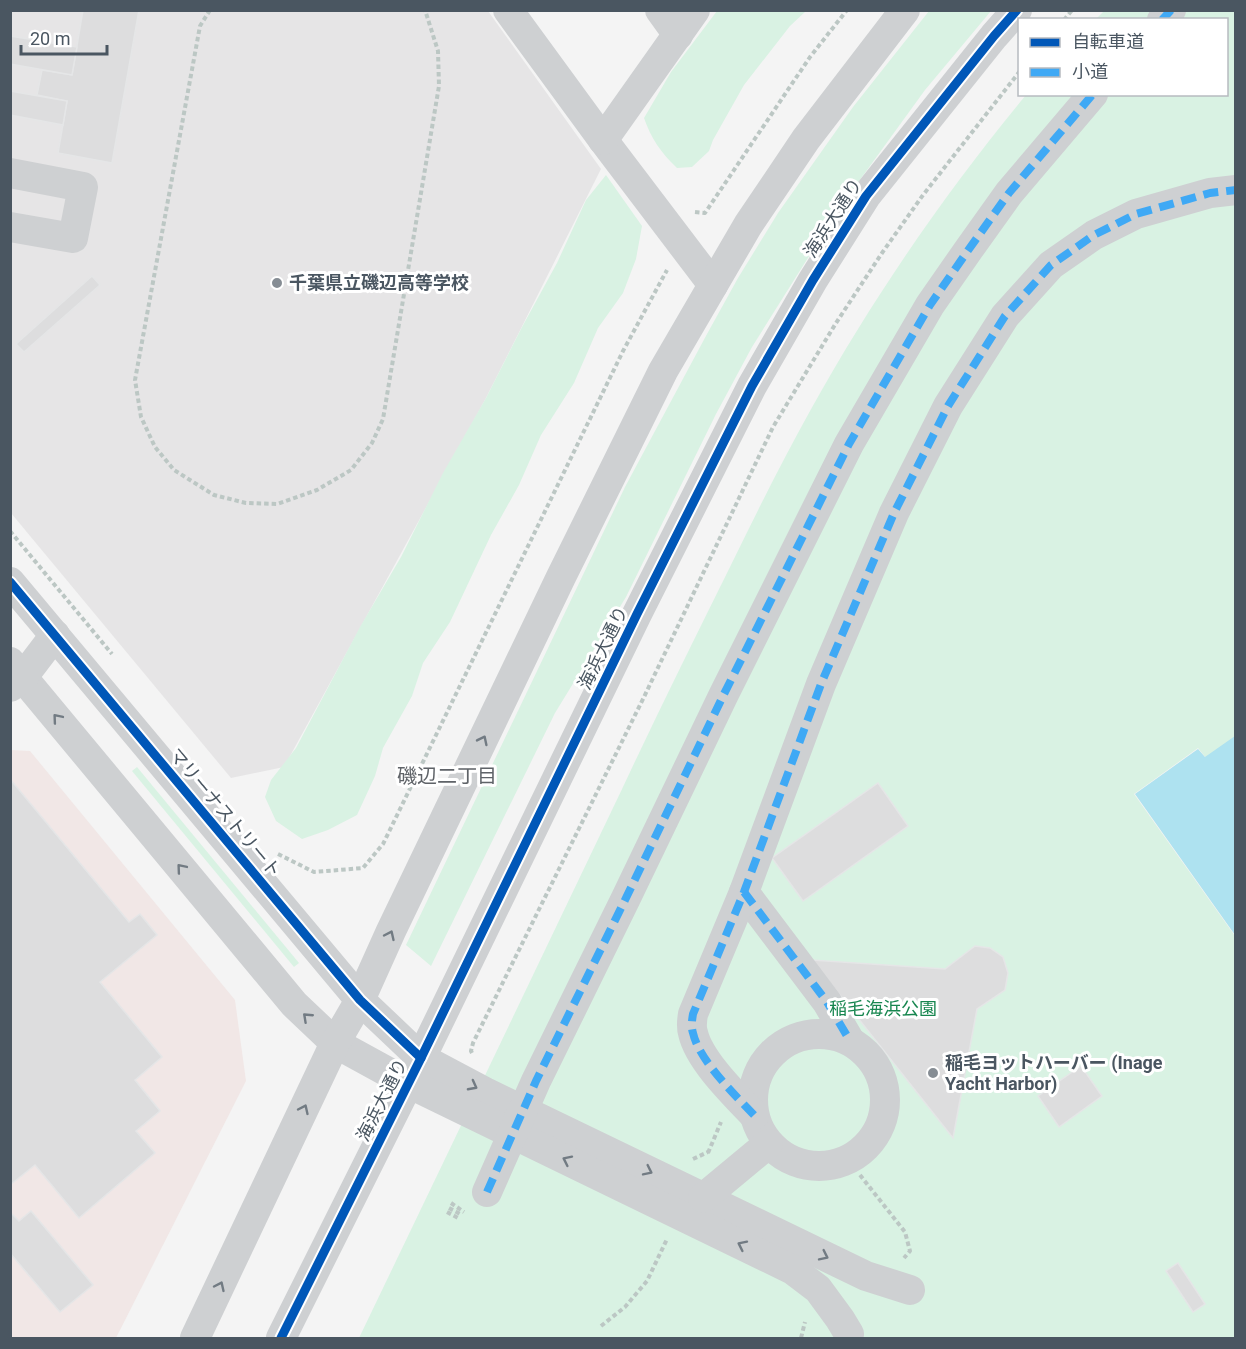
<svg xmlns="http://www.w3.org/2000/svg" width="1246" height="1349" viewBox="0 0 1246 1349" font-family="Roboto,'Noto Sans JP',sans-serif">
  <style>
    .education { fill: #e6e5e6 }
    .medical { fill: #f1e7e6 }
    .green { fill: #d9f2e3 }
    .water { fill: #aee2f0 }
    .building { fill: #ddddde; stroke: #e5e6e7; stroke-width: 1.5 }
    .lines { fill: none; stroke-linecap: round; stroke-linejoin: round }
    .path { stroke: #bcc7c4; stroke-width: 4; stroke-dasharray: 4.5 3; stroke-linecap: butt }
    .minor { stroke: #ced0d2; stroke-width: 30 }
    .quiet { stroke: #3fa9f5; stroke-width: 8; stroke-dasharray: 15 8; stroke-linecap: butt }
    .cycleway-casing { stroke: #fff; stroke-width: 13 }
    .cycleway { stroke: #0057b8; stroke-width: 9 }
    .oneway { stroke: #727b83 }
    .poi-dot { fill: #868d94; stroke: #fff; stroke-width: 2 }
    .labels { text-anchor: middle; stroke-width: 6; stroke-linejoin: round; paint-order: stroke }
    .street-label { font-size: 18px; fill: #4a5661; stroke: #fff }
    .poi-label { font-size: 18px; font-weight: bold; fill: #4a5661; stroke: #fff; text-anchor: start }
    .park-label { font-size: 18px; fill: #17864f; stroke: #fff }
    .neighbourhood-label { font-size: 20px; fill: #5f6368; stroke: #fff }
  </style>
  <rect width="100%" height="100%" fill="#f4f4f4"/>
  <path class="education" d="M 10,11 L 488,11 L 601,169 L 486,398 L 284,767 L 231,778 L 11,513 Z"/>
  <path class="medical" d="M 11,750 L 30,751 L 235,1000 L 246,1081 L 116,1338 L 11,1338 Z"/>
  <g class="green">
    <path d="M 717,11 L 806,11 L 790,26 L 744,85 L 713,140 L 709,151 L 692,167 L 677,168 C 661,153 651,138 644,118 L 671,72 Z"/>
    <path d="M 929,11 L 991,11 L 925,90 L 838,210 L 752,347 L 716,414 L 626,597 L 555,713 L 431,966 L 406,945 L 625,487 L 707,334 L 738,278 L 778,213 L 853,107 Z"/>
    <path d="M 1104,11 L 1235,11 L 1235,737 L 1206,758 L 1198,748 L 1134,794 L 1235,936 L 1235,1338 L 359,1338 C 447,1155 535,971 623,787 C 657,714 693,642 729,569 C 755,516 781,463 810,411 C 872,299 945,193 1026,95 L 1226,94 L 1226,20 L 1096,19 Z"/>
    <path d="M 606,175 L 642,226 L 636,259 L 623,293 L 598,328 L 574,383 L 541,435 L 519,485 L 491,535 L 450,622 L 423,663 L 412,696 L 383,748 L 375,776 L 357,815 L 328,830 L 302,839 L 276,821 L 265,797 L 271,780 L 296,748 L 360,627 L 401,557 L 443,473 L 486,398 L 522,327 L 557,263 L 586,200 Z"/>
    <path d="M 137,767 L 299,963 L 294,967 L 132,771 Z"/>
  </g>
  <path class="water" d="M 1235,736 L 1235,935 L 1135,794 L 1198,749 L 1205,757 Z"/>
  <g class="building">
    <path d="M 83,10 L 139,10 L 112,163 L 58,153 L 67,101 L 37,95 L 42,70 L 72,75 Z"/>
    <path d="M 10,36 L 77,47 L 72,75 L 10,64 Z"/>
    <path d="M 10,91 L 67,101 L 63,125 L 10,115 Z"/>
    <path d="M 92,276 L 100,285 L 24,352 L 16,344 Z"/>
    <path d="M 10,779 L 129,922 L 140,914 L 157,935 L 100,982 L 162,1057 L 135,1080 L 160,1111 L 136,1131 L 155,1153 L 79,1218 L 35,1165 L 10,1185 Z"/>
    <path d="M 878,783 L 908,826 L 803,901 L 772,858 Z"/>
    <path d="M 975,946 L 990,948 L 1003,957 L 1008,973 L 1005,990 L 977,1009 L 953,1138 L 812,960 L 945,969 Z"/>
    <path d="M 1081,1066 L 1102,1096 L 1059,1127 L 1038,1096 Z"/>
    <path d="M 31,1211 L 93,1285 L 60,1312 L 10,1253 L 10,1212 L 19,1221 Z"/>
    <path d="M 1178,1263 L 1205,1304 L 1193,1312 L 1166,1271 Z"/>
  </g>
  <g class="lines">
    <g class="path">
      <path d="M 210,10 L 200,26 L 135,380 L 141,417 L 155,447 L 174,470 L 214,495 L 246,503 L 277,504 L 317,490 L 351,470 L 372,443 L 383,419 L 439,86 L 438,51 L 426,13 L 424,10"/>
      <path d="M 1064,20 L 1072,10"/>
      <path d="M 695,212 L 705,213 L 810,57 L 847,10"/>
      <path d="M 10,531 L 112,654"/>
      <path d="M 278,854 L 314,872 L 363,868 L 383,844 L 623,351 L 667,270"/>
      <path d="M 472,1053 L 471,1051 L 473,1043 L 644,697 L 773,427 L 836,323 L 882,253 L 923,195 L 1020,71"/>
      <path d="M 708,1153 L 721,1122"/>
      <path d="M 693,1159 L 708,1152"/>
      <path d="M 860,1175 L 905,1232 L 910,1251 L 904,1258"/>
      <path d="M 451,1203 L 464,1212"/>
      <path d="M 449,1208 L 462,1215"/>
      <path d="M 447,1212 L 460,1219"/>
      <path d="M 601,1326 L 625,1307 L 647,1281 L 667,1239"/>
      <path d="M 801,1338 L 805,1322"/>
    </g>
    <g class="minor">
      <path d="M 508,10 L 603,140 L 713,285"/>
      <path d="M 660,10 L 678,35"/>
      <path d="M 1162,20 L 1171,10"/>
      <path d="M 603,140 L 695,10"/>
      <path d="M 10,173 L 83,187 L 73,238 L 10,227"/>
      <path d="M 10,582 L 360,1000 L 421,1058 L 485,1092 L 866,1276 L 910,1290"/>
      <path d="M 10,662 L 294,1004 L 335,1043 L 408,1083 L 793,1270 L 818,1289 L 840,1319 L 849,1334"/>
      <path d="M 10,687 L 23,677 L 55,635"/>
      <path d="M 744,892 L 827,1002 L 850,1041"/>
      <circle cx="819" cy="1100" r="66"/>
      <path d="M 754,1115 C 734,1094 699,1060 693,1033 C 691,1027 692,1020 693,1014 L 744,892 L 821,684 L 894,513 L 948,406 L 1005,316 L 1051,265 L 1094,235 L 1136,214 L 1210,193 L 1236,190"/>
      <path d="M 487,1192 L 536,1081 L 625,900 L 724,694 L 849,444 L 930,305 L 969,249 L 1009,193 L 1093,94"/>
      <path d="M 703,1198 L 768,1144"/>
      <path d="M 195,1338 L 335,1043 L 360,1000 L 391,931 L 561,577 L 663,371 L 748,225 L 806,139 L 905,10"/>
      <path d="M 281,1338 L 421,1058 L 637,614 L 752,386 L 813,280 L 866,196 L 994,36 L 1017,10"/>
    </g>
    <g class="quiet">
      <path d="M 1162,20 L 1171,10"/>
      <path d="M 744,892 L 827,1002 L 850,1041"/>
      <path d="M 754,1115 C 734,1094 699,1060 693,1033 C 691,1027 692,1020 693,1014 L 744,892 L 821,684 L 894,513 L 948,406 L 1005,316 L 1051,265 L 1094,235 L 1136,214 L 1210,193 L 1236,190"/>
      <path d="M 487,1192 L 536,1081 L 625,900 L 724,694 L 849,444 L 930,305 L 969,249 L 1009,193 L 1093,94"/>
    </g>
    <g class="cycleway-casing">
      <g id="cycleway">
        <path d="M 10,582 L 360,1000 L 421,1058"/>
        <path d="M 281,1338 L 421,1058 L 637,614 L 752,386 L 813,280 L 866,196 L 994,36 L 1017,10"/>
      </g>
    </g>
    <use href="#cycleway" class="cycleway"/>
  </g>
  <defs><path id="oneway-chevron" d="M-2-3.5L2.5 0L-2 3.5" fill="none" stroke-width="1.6" stroke-linecap="round" stroke-linejoin="round" transform="scale(1.5)"/></defs>
  <g class="oneway">
    <use href="#oneway-chevron" transform="translate(57 718) rotate(-130)"/>
    <use href="#oneway-chevron" transform="translate(483 740) rotate(-64)"/>
    <use href="#oneway-chevron" transform="translate(181 868) rotate(-130)"/>
    <use href="#oneway-chevron" transform="translate(390 935) rotate(-65)"/>
    <use href="#oneway-chevron" transform="translate(307 1017) rotate(-137)"/>
    <use href="#oneway-chevron" transform="translate(473 1086) rotate(28)"/>
    <use href="#oneway-chevron" transform="translate(304 1109) rotate(-65)"/>
    <use href="#oneway-chevron" transform="translate(567 1160) rotate(-154)"/>
    <use href="#oneway-chevron" transform="translate(648 1171) rotate(26)"/>
    <use href="#oneway-chevron" transform="translate(742 1245) rotate(-154)"/>
    <use href="#oneway-chevron" transform="translate(824 1256) rotate(26)"/>
    <use href="#oneway-chevron" transform="translate(220 1286) rotate(-65)"/>
  </g>
  <g class="poi-dot">
    <circle cx="277" cy="283" r="6"/>
    <circle cx="933" cy="1073" r="6"/>
  </g>
  <g class="labels">
    <g class="street-label">
      <text transform="translate(833 218) rotate(-57)" y="6">海浜大通り</text>
      <text transform="translate(603 648) rotate(-64)" y="6">海浜大通り</text>
      <text transform="translate(225 813) rotate(50)" y="6">マリーナストリート</text>
      <text transform="translate(382 1100) rotate(-63)" y="6">海浜大通り</text>
    </g>
    <g class="poi-label">
      <text x="289" y="289">千葉県立磯辺高等学校</text>
      <text x="945" y="1069">稲毛ヨットハーバー (Inage<tspan x="945" dy="21">Yacht Harbor)</tspan></text>
    </g>
    <g class="park-label">
      <text x="883" y="1015">稲毛海浜公園</text>
    </g>
    <g class="neighbourhood-label">
      <text x="447" y="783">磯辺二丁目</text>
    </g>
  </g>
  <rect width="1246" height="1349" fill="none" stroke="#4a5661" stroke-width="24"/>
  <rect x="1018" y="18" width="210" height="78" fill="#ffffff" stroke="#b7bbc0" stroke-width="1.5"/>
  <rect x="1030" y="38" width="30" height="9" fill="#0057b8" stroke="#b7bbc0" stroke-width="1.5"/>
  <text x="1072" y="48" font-size="18" fill="#4a5661">自転車道</text>
  <rect x="1030" y="68" width="30" height="9" fill="#3fa9f5" stroke="#b7bbc0" stroke-width="1.5"/>
  <text x="1072" y="78" font-size="18" fill="#4a5661">小道</text>
  <path d="M21 45v9h86v-9" fill="none" stroke="#4a5661" stroke-width="3"/>
  <text x="30" y="45" font-size="18" fill="#4a5661" stroke="#ffffff" stroke-width="4.5" paint-order="stroke">20 m</text>
</svg>
